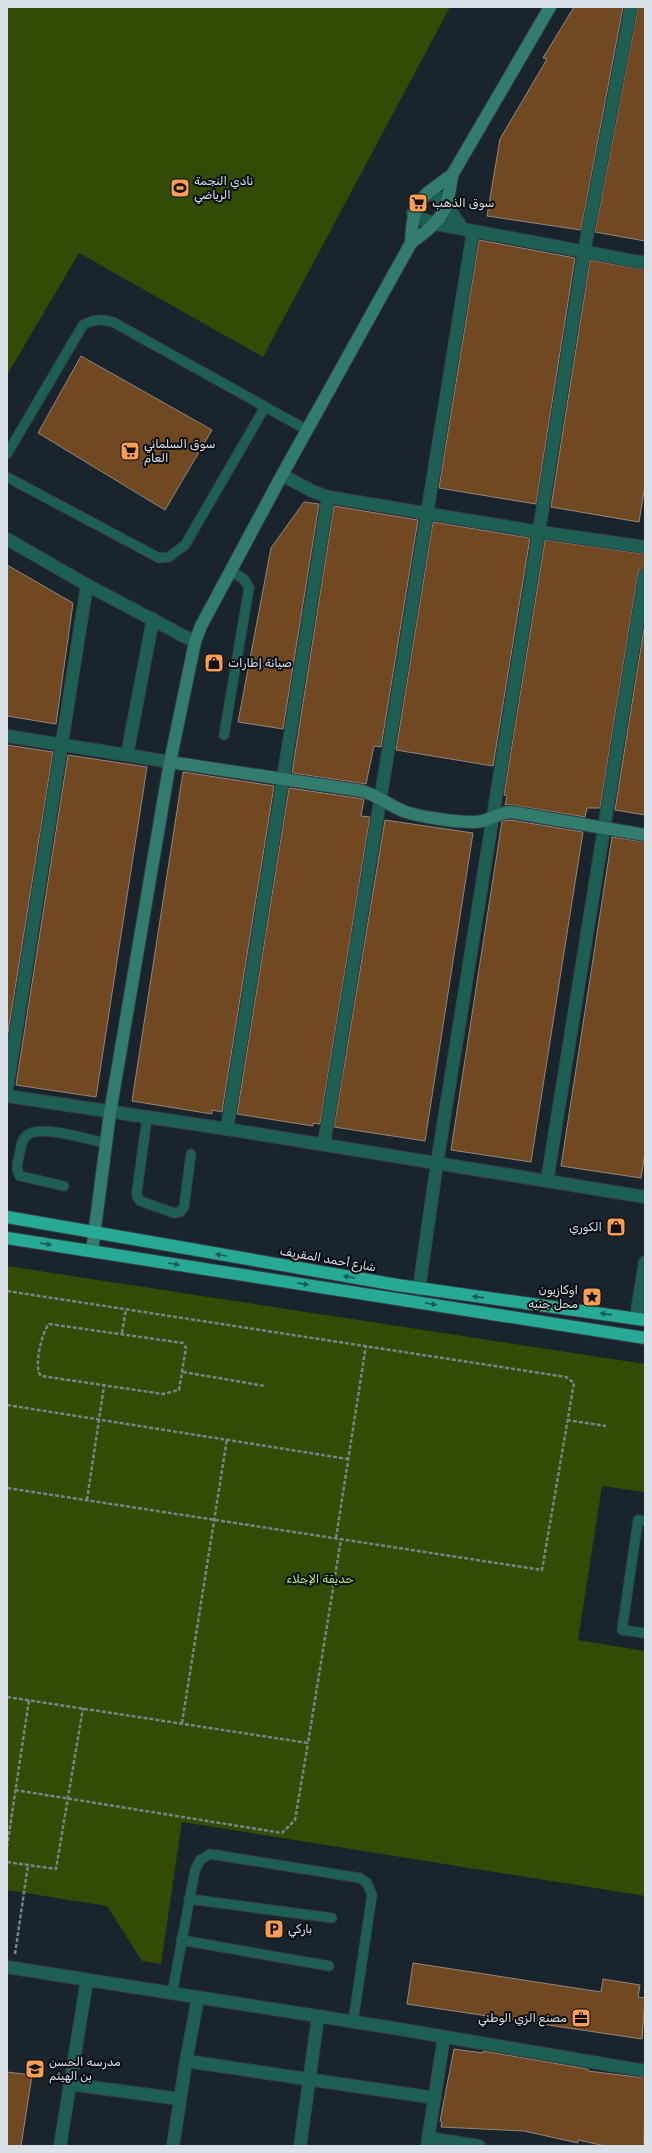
<svg xmlns="http://www.w3.org/2000/svg" width="652" height="2153" viewBox="0 0 652 2153" font-family="Rubik,Vazirmatn,sans-serif">
  <style>
    .green { fill: #334b05 }
    .building { fill: #704821; stroke: #93867b }
    .lines { fill: none; stroke-linecap: round; stroke-linejoin: round }
    .lane-casing { stroke: #343e47; stroke-width: 11 }
    .street-casing { stroke: #343e47; stroke-width: 14 }
    .secondary-casing { stroke: #343e47; stroke-width: 14 }
    .highway-casing { stroke: #343e47; stroke-width: 14 }
    .path { stroke: #798289; stroke-width: 2.5; stroke-dasharray: 4 2; stroke-linecap: butt }
    .lane { stroke: #1e5f53; stroke-width: 9 }
    .street { stroke: #1e5f53; stroke-width: 12 }
    .secondary { stroke: #327c6e; stroke-width: 12 }
    .highway { stroke: #27aa95; stroke-width: 12 }
    .oneway { fill: #185c53 }
    .labels { text-anchor: middle; stroke-width: 4; stroke-linejoin: round; paint-order: stroke }
    .poi-label { font-size: 12px; fill: #d9e0e6; stroke: #080d11; text-anchor: start }
    .street-label { font-size: 12px; fill: #d9e0e6; stroke: #080d11 }
    .park-label { font-size: 12px; fill: #b9eb74; stroke: #080d11 }
  </style>
  <rect width="100%" height="100%" fill="#19242d"/>
  <g class="green">
    <path d="M 7,7 L 450,7 L 263,357 L 79,253 L 7,375 Z"/>
    <path d="M 7,1266 L 645,1364 L 645,1492 L 602,1486 L 578,1640 L 645,1651 L 645,1896 L 182,1822 L 161,1964 L 142,1961 L 107,1906 L 7,1890 Z"/>
  </g>
  <g class="building">
    <path d="M 574,7 L 623,7 L 581,230 L 487,216 L 500,139 L 547,59 L 543,58 Z"/>
    <path d="M 638,7 L 645,7 L 645,241 L 595,232 Z"/>
    <path d="M 479,240 L 575,258 L 536,504 L 439,488 Z"/>
    <path d="M 590,260 L 645,270 L 645,485 L 639,522 L 551,507 Z"/>
    <path d="M 81,356 L 212,430 L 165,510 L 38,433 Z"/>
    <path d="M 304,502 L 319,504 L 283,729 L 238,722 L 271,548 Z"/>
    <path d="M 334,506 L 418,520 L 381,747 L 374,746 L 366,784 L 292,773 Z"/>
    <path d="M 433,522 L 530,538 L 493,766 L 396,750 Z"/>
    <path d="M 545,540 L 645,554 L 645,568 L 639,570 L 638,574 L 600,808 L 587,808 L 585,817 L 512,805 L 505,805 L 507,796 L 504,795 Z"/>
    <path d="M 7,565 L 73,603 L 56,724 L 7,716 Z"/>
    <path d="M 645,622 L 645,815 L 615,810 Z"/>
    <path d="M 7,745 L 53,752 L 7,1039 Z"/>
    <path d="M 68,755 L 147,767 L 96,1097 L 16,1085 Z"/>
    <path d="M 183,772 L 274,786 L 222,1112 L 212,1110 L 212,1114 L 132,1101 Z"/>
    <path d="M 289,788 L 364,799 L 361,816 L 370,817 L 320,1124 L 313,1123 L 313,1126 L 237,1114 Z"/>
    <path d="M 385,820 L 473,833 L 425,1141 L 334,1127 Z"/>
    <path d="M 511,820 L 583,832 L 531,1162 L 451,1150 L 502,821 Z"/>
    <path d="M 612,837 L 645,842 L 645,1153 L 641,1178 L 561,1166 Z"/>
    <path d="M 413,1963 L 601,1992 L 603,1979 L 640,1985 L 638,1997 L 645,1998 L 642,2039 L 407,2004 Z"/>
    <path d="M 454,2049 L 483,2053 L 483,2051 L 588,2069 L 588,2071 L 645,2078 L 644,2146 L 605,2146 L 578,2140 L 578,2143 L 524,2131 L 441,2127 L 442,2122 L 440,2121 Z"/>
    <path d="M 7,2072 L 32,2075 L 21,2146 L 7,2146 Z"/>
  </g>
  <g class="lines">
    <g class="lane-casing">
      <g id="lane">
        <path d="M 7,454 L 83,325 C 94,319 101,319 113,322 L 307,430"/>
        <path d="M 7,477 L 159,558 L 169,557 L 185,545 L 265,407"/>
        <path d="M 224,735 L 249,588 L 244,579 L 231,571"/>
        <path d="M 147,1118 L 137,1191 L 137,1196 L 140,1201 L 174,1213 L 180,1212 L 184,1207 L 191,1154"/>
        <path d="M 64,1186 L 20,1176 C 15,1169 18,1161 20,1152 C 21,1145 22,1138 29,1134 C 42,1125 90,1140 106,1143"/>
        <path d="M 645,1521 L 638,1520 L 622,1630 L 645,1633"/>
        <path d="M 189,1899 L 332,1918"/>
        <path d="M 181,1940 L 329,1966"/>
        <path d="M 172,1994 L 195,1870 L 200,1860 L 210,1854 L 360,1878 L 367,1883 L 372,1895 L 353,2022"/>
      </g>
    </g>
    <g class="street-casing">
      <g id="street">
        <path d="M 428,192 C 445,199 452,213 462,228"/>
        <path d="M 413,213 L 422,219 L 436,224 L 645,263"/>
        <path d="M 282,475 L 312,491 L 328,497 L 539,532 L 645,547"/>
        <path d="M 7,539 L 87,585 L 195,642"/>
        <path d="M 7,736 L 170,762"/>
        <path d="M 127,755 L 153,619"/>
        <path d="M 7,1088 L 87,585"/>
        <path d="M 7,1096 L 227,1129 L 645,1197"/>
        <path d="M 227,1129 L 328,497"/>
        <path d="M 324,1144 L 473,232"/>
        <path d="M 547,1181 L 645,575"/>
        <path d="M 419,1289 L 437,1163 L 584,252 L 631,7"/>
        <path d="M 636,1318 L 645,1262"/>
        <path d="M 7,1967 L 393,2028 L 645,2071"/>
        <path d="M 186,2061 L 435,2098"/>
        <path d="M 69,2084 L 180,2099"/>
        <path d="M 428,2138 L 479,2146"/>
        <path d="M 60,2146 L 87,1980"/>
        <path d="M 173,2146 L 186,2061 L 198,1998"/>
        <path d="M 300,2146 L 318,2017"/>
        <path d="M 427,2146 L 444,2037"/>
      </g>
    </g>
    <g class="secondary-casing">
      <g id="secondary">
        <path d="M 411,243 C 413,201 418,199 452,175"/>
        <path d="M 170,762 L 362,791 C 377,795 389,805 403,811 C 419,817 456,822 473,822 C 487,823 496,813 511,812 L 645,835"/>
        <path d="M 92,1251 L 110,1113 L 170,762 L 195,642 L 201,626 L 282,475 L 411,243 C 442,220 447,214 452,175 L 550,7"/>
      </g>
    </g>
    <g class="highway-casing">
      <g id="highway">
        <path d="M 7,1217 L 397,1285 L 645,1320"/>
        <path d="M 7,1238 L 645,1338"/>
      </g>
    </g>
    <g class="path">
      <path d="M 7,1291 L 566,1377 L 574,1383 L 542,1570 L 7,1488"/>
      <path d="M 49,1324 L 183,1343 L 186,1348 L 179,1390 L 163,1394 L 41,1376 C 33,1369 42,1331 49,1324 Z"/>
      <path d="M 122,1333 L 126,1309"/>
      <path d="M 183,1372 L 265,1386"/>
      <path d="M 7,1405 L 348,1459"/>
      <path d="M 567,1420 L 606,1426"/>
      <path d="M 87,1500 L 104,1386"/>
      <path d="M 336,1538 L 366,1345"/>
      <path d="M 7,1697 L 308,1743 L 341,1539"/>
      <path d="M 182,1723 L 227,1439"/>
      <path d="M 15,1790 L 282,1833 L 295,1820 L 308,1743"/>
      <path d="M 7,1847 L 29,1700"/>
      <path d="M 7,1862 L 56,1869 L 83,1708"/>
      <path d="M 15,1954 L 28,1865"/>
    </g>
    <use href="#lane" class="lane"/>
    <use href="#street" class="street"/>
    <use href="#secondary" class="secondary"/>
    <use href="#highway" class="highway"/>
  </g>
  <defs><path id="oneway-solid" d="M-6-.8H1V-3.2L6.5 0L1 3.2V.8H-6Z"/></defs>
  <g class="oneway">
    <use href="#oneway-solid" transform="translate(46 1244) rotate(9)"/>
    <use href="#oneway-solid" transform="translate(221 1255) rotate(-170)"/>
    <use href="#oneway-solid" transform="translate(174 1264) rotate(9)"/>
    <use href="#oneway-solid" transform="translate(349 1277) rotate(-170)"/>
    <use href="#oneway-solid" transform="translate(303 1284) rotate(9)"/>
    <use href="#oneway-solid" transform="translate(478 1297) rotate(-172)"/>
    <use href="#oneway-solid" transform="translate(431 1304) rotate(9)"/>
    <use href="#oneway-solid" transform="translate(606 1314) rotate(-172)"/>
  </g>
  <defs>
    <g id="stadium-square" transform="scale(1)"><rect x="-9" y="-9" width="18" height="18" rx="4" fill="#fc9e52" stroke="#080d11"/><path d="M0-5a6.5 5 0 1 0 0 10a6.5 5 0 1 0 0-10ZM-3.5-1.8h7v3.6h-7Z" fill="#111"/></g>
    <g id="supermarket-square" transform="scale(1)"><rect x="-9" y="-9" width="18" height="18" rx="4" fill="#fc9e52" stroke="#080d11"/><path d="M-6-5.5h2.5l.6 2H6L4.5 2H-2.5L-4.4-4H-6ZM-1.5 3.2a1.3 1.3 0 1 0 .1 0ZM3 3.2a1.3 1.3 0 1 0 .1 0Z" fill="#111"/></g>
    <g id="shop-square" transform="scale(1)"><rect x="-9" y="-9" width="18" height="18" rx="4" fill="#fc9e52" stroke="#080d11"/><path d="M-5-2.5h2.3a2.7 3.5 0 0 1 5.4 0H5L5.5 6h-11ZM-1.5-2.5h3a1.5 2.3 0 0 0-3 0Z" fill="#111"/></g>
    <g id="sight-square" transform="scale(1)"><rect x="-9" y="-9" width="18" height="18" rx="4" fill="#fc9e52" stroke="#080d11"/><path d="M0-6L1.8-2.2L6-1.7L2.9 1.2L3.7 5.4L0 3.3L-3.7 5.4L-2.9 1.2L-6-1.7L-1.8-2.2Z" fill="#111"/></g>
    <g id="parking-square" transform="scale(1)"><rect x="-9" y="-9" width="18" height="18" rx="4" fill="#fc9e52" stroke="#080d11"/><path d="M-3.5-5.5H1a3.5 3.5 0 0 1 0 7H-1V5.5H-3.5ZM-1-3.4V-.6H.8a1.4 1.4 0 0 0 0-2.8Z" fill="#111"/></g>
    <g id="office-square" transform="scale(1)"><rect x="-9" y="-9" width="18" height="18" rx="4" fill="#fc9e52" stroke="#080d11"/><path d="M-6-3h4V-5.5h4V-3h4V5H-6ZM-1-4.5V-3h2v-1.5ZM-6 0V1H6V0Z" fill="#111"/></g>
    <g id="school-square" transform="scale(1)"><rect x="-9" y="-9" width="18" height="18" rx="4" fill="#fc9e52" stroke="#080d11"/><path d="M0-5L7-2L0 1L-7-2ZM-4 1L0 2.5L4 1V4Q0 6-4 4Z" fill="#111"/></g>
  </defs>
  <g fill-rule="evenodd">
    <use href="#stadium-square" x="180" y="188"/>
    <use href="#supermarket-square" x="418" y="203"/>
    <use href="#supermarket-square" x="130" y="451"/>
    <use href="#shop-square" x="214" y="663"/>
    <use href="#shop-square" x="616" y="1227"/>
    <use href="#sight-square" x="592" y="1297"/>
    <use href="#parking-square" x="274" y="1929"/>
    <use href="#office-square" x="581" y="2018"/>
    <use href="#school-square" x="35" y="2069"/>
  </g>
  <g class="labels">
    <g class="poi-label">
      <text x="194" y="185">نادي النجمة<tspan x="194" dy="14">الرياضي</tspan></text>
      <text x="432" y="207">سوق الذهب</text>
      <text x="144" y="448">سوق السلماني<tspan x="144" dy="14">العام</tspan></text>
      <text x="228" y="667">صيانة إطارات</text>
      <text x="602" y="1231" text-anchor="end">الكوري</text>
      <text x="578" y="1294" text-anchor="end">اوكازيون<tspan x="578" dy="14">محل جنيه</tspan></text>
      <text x="288" y="1933">باركي</text>
      <text x="567" y="2022" text-anchor="end">مصنع الزي الوطني</text>
      <text x="49" y="2066">مدرسه الحسن<tspan x="49" dy="14">بن الهيثم</tspan></text>
    </g>
    <g class="street-label">
      <text transform="translate(328 1259) rotate(10)" y="4">شارع أحمد المقريف</text>
    </g>
    <g class="park-label">
      <text x="320" y="1583">حديقة الإجلاء</text>
    </g>
  </g>
  <rect width="652" height="2153" fill="none" stroke="#d9e0e6" stroke-width="16"/>
</svg>
